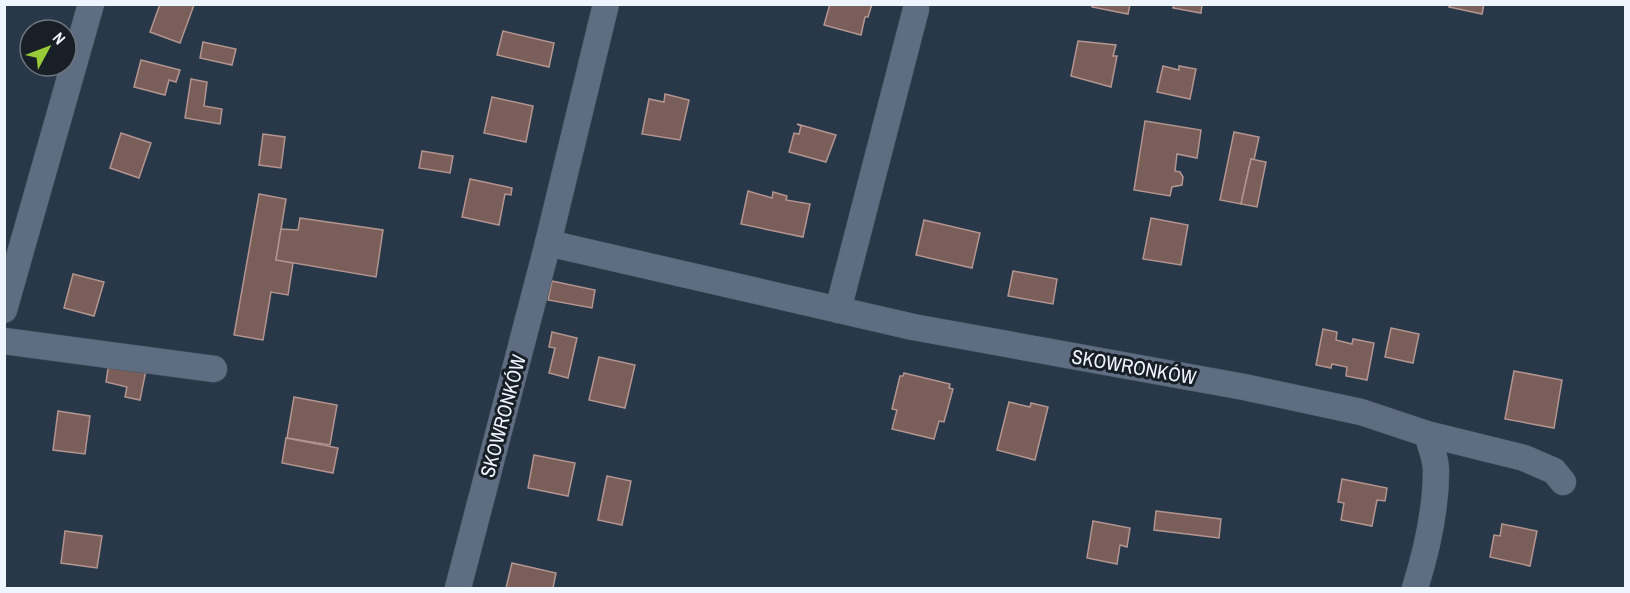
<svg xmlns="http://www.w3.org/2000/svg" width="1630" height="593" viewBox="0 0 1630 593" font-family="'Archivo Narrow',sans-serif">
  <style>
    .building { fill: #795e5a; stroke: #b39590; stroke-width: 1.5 }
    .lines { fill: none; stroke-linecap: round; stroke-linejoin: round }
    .minor-casing { stroke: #4b5765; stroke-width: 27 }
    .minor { stroke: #5e6d81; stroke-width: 26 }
    .labels { text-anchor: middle; stroke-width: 6; stroke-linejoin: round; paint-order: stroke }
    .street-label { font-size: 20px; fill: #eef5fe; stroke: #181f27 }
  </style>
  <rect width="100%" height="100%" fill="#293849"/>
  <g class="building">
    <path d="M 160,4 L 194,5 L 180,43 L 150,32 Z"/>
    <path d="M 830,4 L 872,4 L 868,17 L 865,17 L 861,35 L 824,25 Z"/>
    <path d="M 1092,4 L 1130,4 L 1128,14 L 1092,7 Z"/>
    <path d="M 1174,4 L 1202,4 L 1201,13 L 1173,8 Z"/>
    <path d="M 1450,4 L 1484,4 L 1482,14 L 1449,7 Z"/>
    <path d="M 503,31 L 554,43 L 549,67 L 497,55 Z"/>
    <path d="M 1078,41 L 1116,45 L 1113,56 L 1117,56 L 1111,87 L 1071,76 Z"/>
    <path d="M 203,42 L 236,49 L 232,65 L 200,58 Z"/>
    <path d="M 141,60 L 180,70 L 176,82 L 169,80 L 165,95 L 134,87 Z"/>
    <path d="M 1163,66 L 1179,70 L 1179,66 L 1196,69 L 1190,99 L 1157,92 Z"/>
    <path d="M 191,79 L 207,82 L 204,106 L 222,109 L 220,124 L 185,118 Z"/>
    <path d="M 665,94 L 689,100 L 680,140 L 642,134 L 649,99 L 664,102 Z"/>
    <path d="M 492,97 L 533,106 L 526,142 L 484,133 Z"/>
    <path d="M 1145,121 L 1201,130 L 1197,158 L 1177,154 L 1175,171 L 1180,172 L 1183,177 L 1182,185 L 1172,187 L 1170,196 L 1134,190 Z"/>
    <path d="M 797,124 L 836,135 L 826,162 L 789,152 L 794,133 L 799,134 L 801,126 Z"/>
    <path d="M 1234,132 L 1259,137 L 1254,160 L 1251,159 L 1241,204 L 1220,200 Z"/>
    <path d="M 121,133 L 151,143 L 139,178 L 110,168 Z"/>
    <path d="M 263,134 L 285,137 L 281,168 L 259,165 Z"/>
    <path d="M 422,151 L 453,156 L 450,173 L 419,168 Z"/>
    <path d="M 1251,159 L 1266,162 L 1257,207 L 1241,204 Z"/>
    <path d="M 470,179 L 512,188 L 511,195 L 505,194 L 499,225 L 462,217 Z"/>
    <path d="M 748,191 L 772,198 L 773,192 L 787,196 L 786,200 L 810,204 L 803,237 L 741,224 Z"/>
    <path d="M 259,194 L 286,199 L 276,260 L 293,263 L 288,295 L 271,292 L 263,340 L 234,335 Z"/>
    <path d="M 300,218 L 383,230 L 376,277 L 276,260 L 281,229 L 298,230 Z"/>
    <path d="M 1151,218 L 1188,225 L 1181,265 L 1143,259 Z"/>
    <path d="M 924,220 L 980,233 L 972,268 L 916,255 Z"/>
    <path d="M 1013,271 L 1057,279 L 1053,304 L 1008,296 Z"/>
    <path d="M 73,274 L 104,282 L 94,316 L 64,308 Z"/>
    <path d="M 552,281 L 595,290 L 592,308 L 548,300 Z"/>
    <path d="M 1391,328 L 1419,334 L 1413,363 L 1385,357 Z"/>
    <path d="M 1323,329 L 1337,332 L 1336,340 L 1352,344 L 1353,339 L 1374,343 L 1367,380 L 1346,376 L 1347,367 L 1332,364 L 1331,368 L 1316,365 Z"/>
    <path d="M 552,332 L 577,338 L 568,378 L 549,373 L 555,348 L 549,347 Z"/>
    <path d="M 599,357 L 635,365 L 625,408 L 589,400 Z"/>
    <path d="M 109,363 L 146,370 L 140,400 L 125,397 L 127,387 L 106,382 Z"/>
    <path d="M 1514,371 L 1562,380 L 1554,428 L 1505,419 Z"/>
    <path d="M 904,373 L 950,384 L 949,388 L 953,389 L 944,422 L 939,421 L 934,439 L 892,429 L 897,410 L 892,409 L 900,376 L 903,376 Z"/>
    <path d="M 294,397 L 337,405 L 330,445 L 287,438 Z"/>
    <path d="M 1009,402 L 1030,407 L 1031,403 L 1048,407 L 1035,460 L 997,450 Z"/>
    <path d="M 58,411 L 90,416 L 85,454 L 53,450 Z"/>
    <path d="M 286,438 L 338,448 L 333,473 L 282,463 Z"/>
    <path d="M 534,455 L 575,463 L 568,496 L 528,488 Z"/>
    <path d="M 607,476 L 631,481 L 622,525 L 598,520 Z"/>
    <path d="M 1342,479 L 1387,488 L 1385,501 L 1377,500 L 1372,526 L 1341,520 L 1344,503 L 1338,502 Z"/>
    <path d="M 1156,511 L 1221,519 L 1219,538 L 1154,530 Z"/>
    <path d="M 1093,521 L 1130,528 L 1127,547 L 1120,545 L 1117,564 L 1087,558 Z"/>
    <path d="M 1502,524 L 1537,531 L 1530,566 L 1490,557 L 1494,535 L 1500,536 Z"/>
    <path d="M 65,531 L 102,536 L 97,568 L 61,563 Z"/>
    <path d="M 512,563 L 556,573 L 553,588 L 506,588 Z"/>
  </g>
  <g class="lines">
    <g class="minor-casing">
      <g id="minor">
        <path d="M 548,243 L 913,327 L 1244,387 L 1361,412 L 1427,434 L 1524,458 L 1554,471 L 1563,482"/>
        <path d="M 4,310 L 91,4"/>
        <path d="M 838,310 L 916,9"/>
        <path d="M 4,341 L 214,369"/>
        <path d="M 458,588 L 548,243 L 606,4"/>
        <path d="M 1415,588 C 1427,550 1436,511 1436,470 C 1436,458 1430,445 1427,434"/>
      </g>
    </g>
    <use href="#minor" class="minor"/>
  </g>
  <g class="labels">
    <g class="street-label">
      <text transform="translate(1134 367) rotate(10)" y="7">SKOWRONKÓW</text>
      <text transform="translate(503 416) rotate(-75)" y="7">SKOWRONKÓW</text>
    </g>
  </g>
  <rect width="1630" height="593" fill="none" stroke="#eef5fe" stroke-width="12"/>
  <g transform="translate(48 48) rotate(49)"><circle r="28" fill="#181f27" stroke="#6e757d" stroke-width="1.5"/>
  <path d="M0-4.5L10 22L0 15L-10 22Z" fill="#97cc38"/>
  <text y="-9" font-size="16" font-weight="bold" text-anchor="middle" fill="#eef5fe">N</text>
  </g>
</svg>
